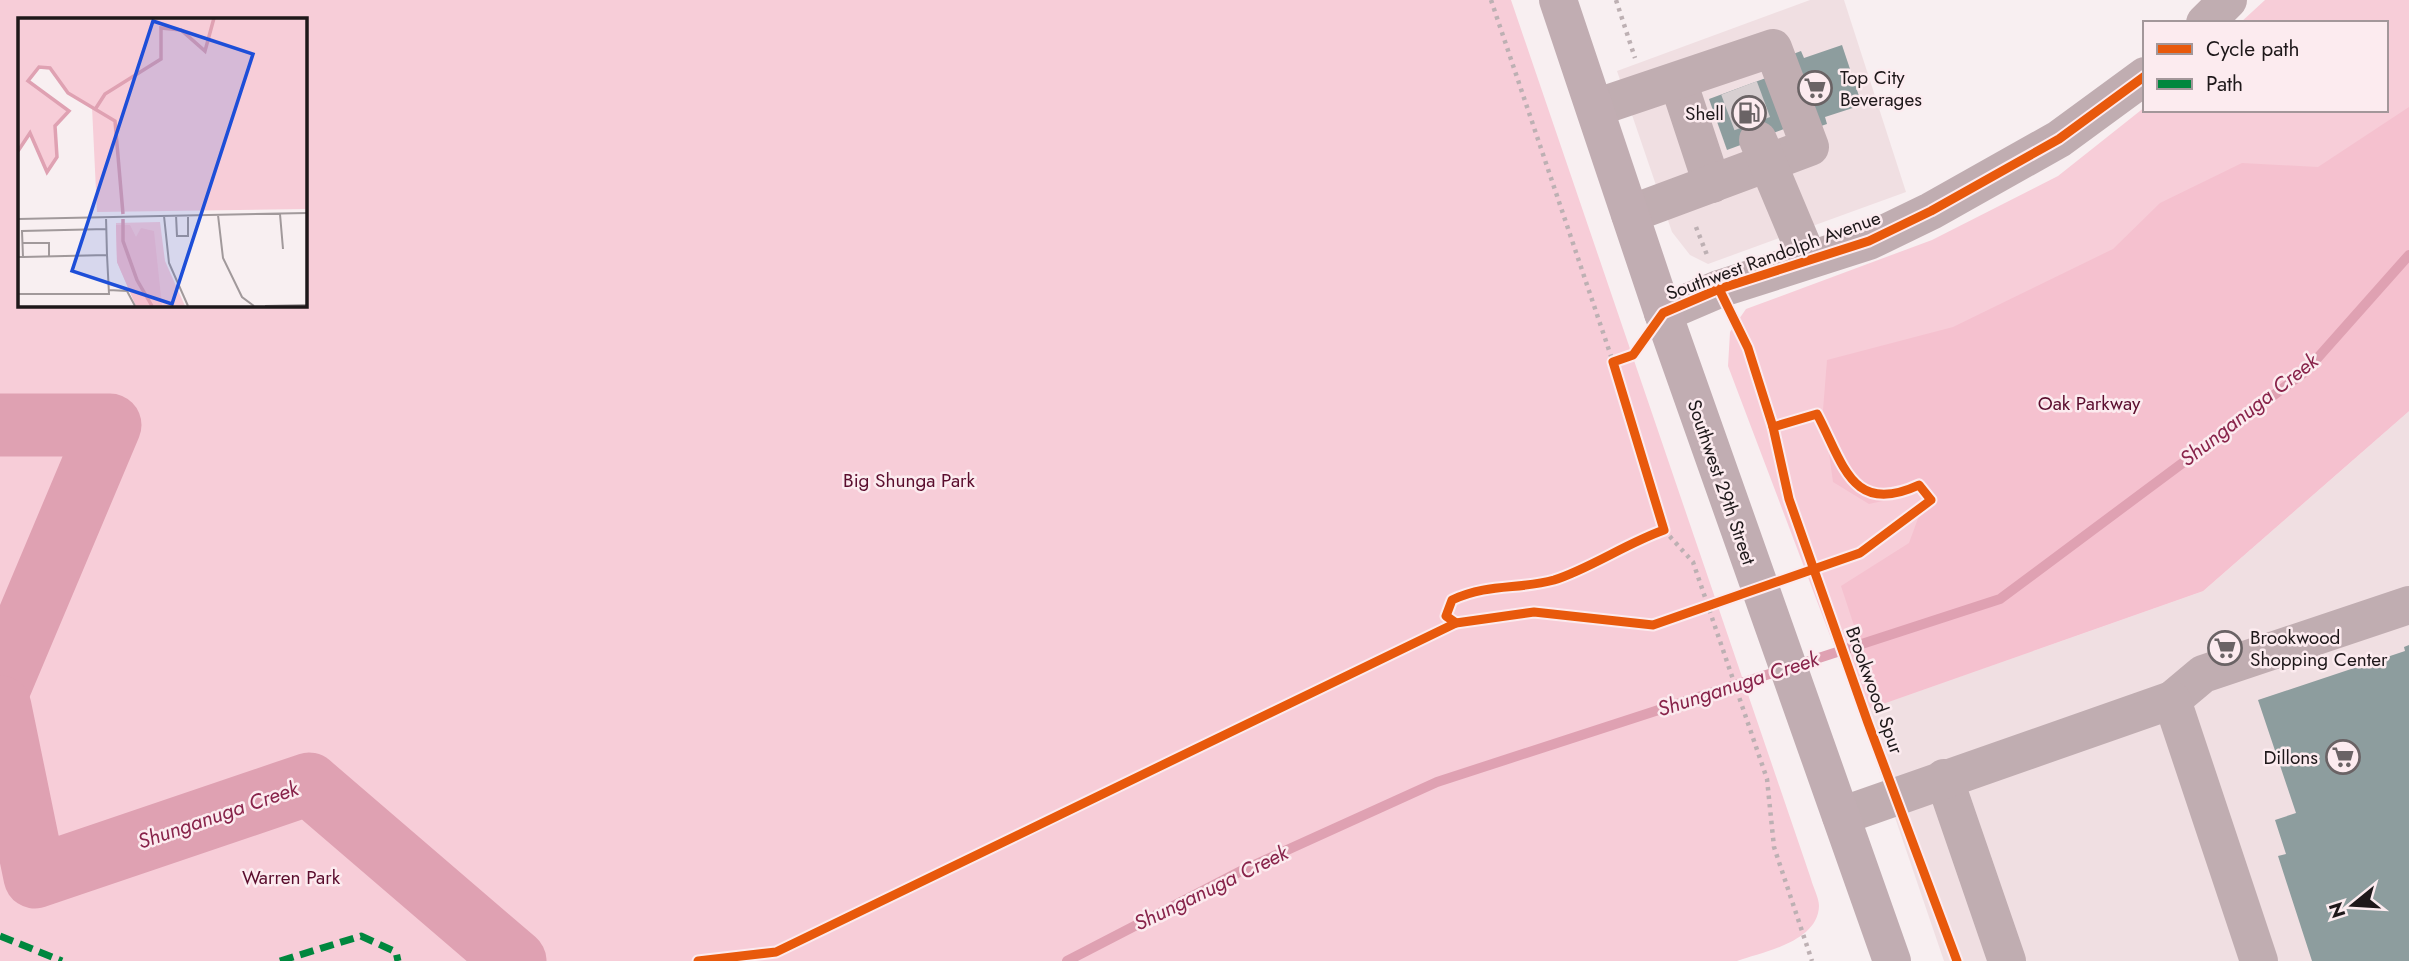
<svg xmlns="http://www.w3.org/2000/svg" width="2409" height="961" viewBox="0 0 2409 961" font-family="Jost,sans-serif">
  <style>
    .built { fill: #f0dfe2 }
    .green { fill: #f7cdd8; fill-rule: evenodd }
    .forest { fill: #f5c1cf }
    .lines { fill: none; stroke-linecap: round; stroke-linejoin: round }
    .stream { stroke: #dfa1b2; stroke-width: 10 }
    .river { stroke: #dfa1b2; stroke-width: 63 }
    .building { fill: #8d9d9e }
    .minor-tunnel { stroke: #d7cfd1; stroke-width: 38; stroke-dasharray: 38 19; stroke-linecap: butt }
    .path { stroke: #bdb0b3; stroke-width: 4.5; stroke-dasharray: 3.5 5; stroke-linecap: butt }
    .minor { stroke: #c0adb1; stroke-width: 38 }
    .major { stroke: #c1adb2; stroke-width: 38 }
    .quiet { stroke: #00873e; stroke-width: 7; stroke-dasharray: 14 7; stroke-linecap: butt }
    .cycleway-casing { stroke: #fcebef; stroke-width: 13 }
    .cycleway { stroke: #e8590c; stroke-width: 9 }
    .labels { text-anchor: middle; stroke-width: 5; stroke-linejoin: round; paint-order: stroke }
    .poi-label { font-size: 19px; fill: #1e181a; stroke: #fcebef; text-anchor: start }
    .street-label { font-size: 19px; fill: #1e181a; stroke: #fcebef }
    .park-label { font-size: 19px; fill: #5a0d2d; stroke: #fcebef }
    .water-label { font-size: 21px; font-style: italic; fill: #88234a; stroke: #fcebef }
    .inset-river { fill: none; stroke: #dfa1b2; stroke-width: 3.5 }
    .inset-road { fill: none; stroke: #a1999b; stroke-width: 2 }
    .view { fill: #1d4ed8; fill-opacity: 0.15; stroke: #1d4ed8; stroke-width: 3.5 }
    .inset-edge { fill: none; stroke: #1e181a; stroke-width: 3.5 }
  </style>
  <rect width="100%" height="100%" fill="#f8eff1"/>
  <g class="built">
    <path d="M 1810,0 L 1844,0 L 1906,192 L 1708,264 L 1690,255 L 1672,232 L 1617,71 Z"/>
    <path d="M 2409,411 L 2409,961 L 1944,961 L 1859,712 L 2203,591 Z"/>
  </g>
  <g class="green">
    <path d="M 0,0 L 1511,0 L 1811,879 C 1813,887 1819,898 1819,906 C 1818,942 1763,952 1737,961 L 0,961 ZM 304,19 L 304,304 L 19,304 L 19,19 Z"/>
    <path d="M 2265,0 L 2409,0 L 2409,411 L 2203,591 L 1859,712 L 1728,366 L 1730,332 L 1746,309 L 1932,240 L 2058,176 L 2145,107 L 2145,110 L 2386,110 L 2386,23 L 2240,23 Z"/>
  </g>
  <path class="forest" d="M 2409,107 L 2409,411 L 2203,591 L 1880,705 L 1841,586 L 1909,543 L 1928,491 L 1869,504 L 1833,482 L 1823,410 L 1827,360 L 1953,327 L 2113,249 L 2160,203 L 2242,163 L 2318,167 Z"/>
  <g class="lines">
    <path class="stream" d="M 1067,961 L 1241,871 L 1437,782 L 2000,599 L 2306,371 L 2409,255"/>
    <g class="river">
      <path d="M 0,425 L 110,425 L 0,686"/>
      <path d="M 0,707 L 35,877 L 309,784 L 515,961"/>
    </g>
  </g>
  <g class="building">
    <path d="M 1842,45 L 1862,105 L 1825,117 L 1827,124 L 1812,129 L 1788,56 L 1801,51 L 1804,58 Z"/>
    <path d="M 1774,75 L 1792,126 L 1727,150 L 1709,99 Z"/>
    <path d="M 2409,645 L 2409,961 L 2312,961 L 2278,856 L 2286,854 L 2275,820 L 2296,813 L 2258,700 L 2405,651 L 2404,647 Z"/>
  </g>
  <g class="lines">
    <path class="minor-tunnel" d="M 1739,88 L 1758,139"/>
    <g class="path">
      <path d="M 1491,0 L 1613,362"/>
      <path d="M 1616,0 L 1635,58"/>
      <path d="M 1696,227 L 1707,255"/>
      <path d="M 1773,427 L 1789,499 L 1882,762"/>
      <path d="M 1664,530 L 1693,562 L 1767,779 L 1774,847 L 1812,961"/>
      <path d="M 1909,832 L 1957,961"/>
    </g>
    <g class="minor">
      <path d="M 2205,23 L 2228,0"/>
      <path d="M 1678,81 L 1712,184"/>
      <path d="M 1595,108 L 1773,48 L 1810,147 L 1630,214"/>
      <path d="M 1758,140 L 1808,259"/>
      <path d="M 1663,313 L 1719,289 L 1869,241 L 1931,211 L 2059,139 L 2145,76"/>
      <path d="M 2172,700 L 2203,674 L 2409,605"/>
      <path d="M 1944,778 L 2007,961"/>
      <path d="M 1841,816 L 2172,700 L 2259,961"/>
    </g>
    <path class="major" d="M 1558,0 L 1663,313 L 1892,961"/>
    <g class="quiet">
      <path d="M 0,936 L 62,961"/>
      <path d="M 280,961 L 361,936 L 396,952 L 398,961"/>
    </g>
    <g class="cycleway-casing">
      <g id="cycleway">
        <path d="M 1773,427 L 1789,499 L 1868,723 L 1957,961"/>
        <path d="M 1456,623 L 1446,616 L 1452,600 C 1489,583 1518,590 1554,580 C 1589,569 1627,543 1664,530 L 1613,362 L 1633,355 L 1663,313 L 1719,289 L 1869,241 L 1931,211 L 2059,139 L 2145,76"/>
        <path d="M 698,961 L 776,952 L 1456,623 L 1534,612 L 1653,625 L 1860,553 L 1931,500 L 1919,485 C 1852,516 1844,465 1817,414 L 1773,427 L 1748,348 L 1719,289"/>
      </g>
    </g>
    <use href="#cycleway" class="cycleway"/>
  </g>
  <defs>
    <g id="supermarket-ring" transform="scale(1.75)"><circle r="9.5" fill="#fcebef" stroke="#6a6365" stroke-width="1.5"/><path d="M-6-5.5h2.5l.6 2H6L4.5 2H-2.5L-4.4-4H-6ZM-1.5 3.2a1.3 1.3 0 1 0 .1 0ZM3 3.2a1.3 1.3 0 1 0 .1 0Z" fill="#6a6365"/></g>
    <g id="fuel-ring" transform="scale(1.75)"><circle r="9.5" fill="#fcebef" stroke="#6a6365" stroke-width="1.5"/><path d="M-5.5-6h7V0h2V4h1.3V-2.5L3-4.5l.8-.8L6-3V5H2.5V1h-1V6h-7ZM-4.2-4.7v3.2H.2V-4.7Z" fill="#6a6365"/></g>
  </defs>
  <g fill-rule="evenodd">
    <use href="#supermarket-ring" x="1815" y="88"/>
    <use href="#fuel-ring" x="1749" y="113"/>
    <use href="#supermarket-ring" x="2225" y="648"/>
    <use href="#supermarket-ring" x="2343" y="757"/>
  </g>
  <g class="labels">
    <g class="poi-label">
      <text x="1840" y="84">Top City<tspan x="1840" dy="22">Beverages</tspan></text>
      <text x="1724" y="120" text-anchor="end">Shell</text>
      <text x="2250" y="644">Brookwood<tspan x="2250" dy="22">Shopping Center</tspan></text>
      <text x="2318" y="764" text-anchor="end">Dillons</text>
    </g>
    <g class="street-label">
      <text transform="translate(1773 255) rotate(-20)" y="7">Southwest Randolph Avenue</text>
      <text transform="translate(1722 482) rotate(71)" y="7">Southwest 29th Street</text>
      <text transform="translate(1875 690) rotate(70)" y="7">Brookwood Spur</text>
    </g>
    <g class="park-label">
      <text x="2089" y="410">Oak Parkway</text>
      <text x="909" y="487">Big Shunga Park</text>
      <text x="291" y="884">Warren Park</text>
    </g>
    <g class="water-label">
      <text transform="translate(2249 410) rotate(-38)" y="7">Shunganuga Creek</text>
      <text transform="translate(1738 684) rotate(-18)" y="7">Shunganuga Creek</text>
      <text transform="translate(218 815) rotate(-19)" y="7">Shunganuga Creek</text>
      <text transform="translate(1211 888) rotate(-26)" y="7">Shunganuga Creek</text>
    </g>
  </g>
  <g transform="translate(18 18)">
    <rect width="289" height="289" fill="#f8eff1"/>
    <path d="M 0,0 L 289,0 L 289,191 L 79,194 L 74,89 L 50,75 L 32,50 L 21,49 L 10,63 L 51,93 L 37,108 L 39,139 L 29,154 L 12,116 L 0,133 ZM 142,204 L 147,243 L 167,288 L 118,288 L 99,244 L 98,205 Z" fill="#f7cdd8"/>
    <path d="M 98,207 L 112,207 L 118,219 L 123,210 L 136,213 L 144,288 L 118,288 L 99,244 Z" fill="#f5c1cf"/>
    <path class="inset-river" d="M 78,90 L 87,76 L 143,41 L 143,10 L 163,12 L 187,33 L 196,0M 0,133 L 12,115 L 29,154 L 39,139 L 37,108 L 51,93 L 10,63 L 21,49 L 32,50 L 50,75 L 97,103 L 105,196M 105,201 L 105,223 L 119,262 L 134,288"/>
    <path class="inset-road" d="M 262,196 L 265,231M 158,197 L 159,218 L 170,218 L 170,197M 200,197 L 205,240 L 224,279 L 236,288M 146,198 L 151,245 L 170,288M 0,201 L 289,195M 4,225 L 31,225 L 31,238M 0,239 L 5,239 L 4,213 L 89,211M 5,239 L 89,237 L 88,199M 91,272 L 109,273 L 117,288M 0,276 L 91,276 L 89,237M 247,288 L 289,287"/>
    <path class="view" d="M 135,3 L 235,36 L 154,286 L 54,253 Z"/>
    <rect width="289" height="289" class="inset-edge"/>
  </g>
  <rect x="2143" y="21" width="245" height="91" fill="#fcebef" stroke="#a3979a" stroke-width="2"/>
  <rect x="2157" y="44" width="35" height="10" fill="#e8590c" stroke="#a3979a" stroke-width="2"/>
  <text x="2206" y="56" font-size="21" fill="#1e181a">Cycle path</text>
  <rect x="2157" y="79" width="35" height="10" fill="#00873e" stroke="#a3979a" stroke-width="2"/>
  <text x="2206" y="91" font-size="21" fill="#1e181a">Path</text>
  <g transform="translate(2353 905) rotate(252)" stroke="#fcebef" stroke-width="5" paint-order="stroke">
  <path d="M0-5L12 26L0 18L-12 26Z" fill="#1e181a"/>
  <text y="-10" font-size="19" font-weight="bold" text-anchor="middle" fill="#1e181a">N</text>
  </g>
</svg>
